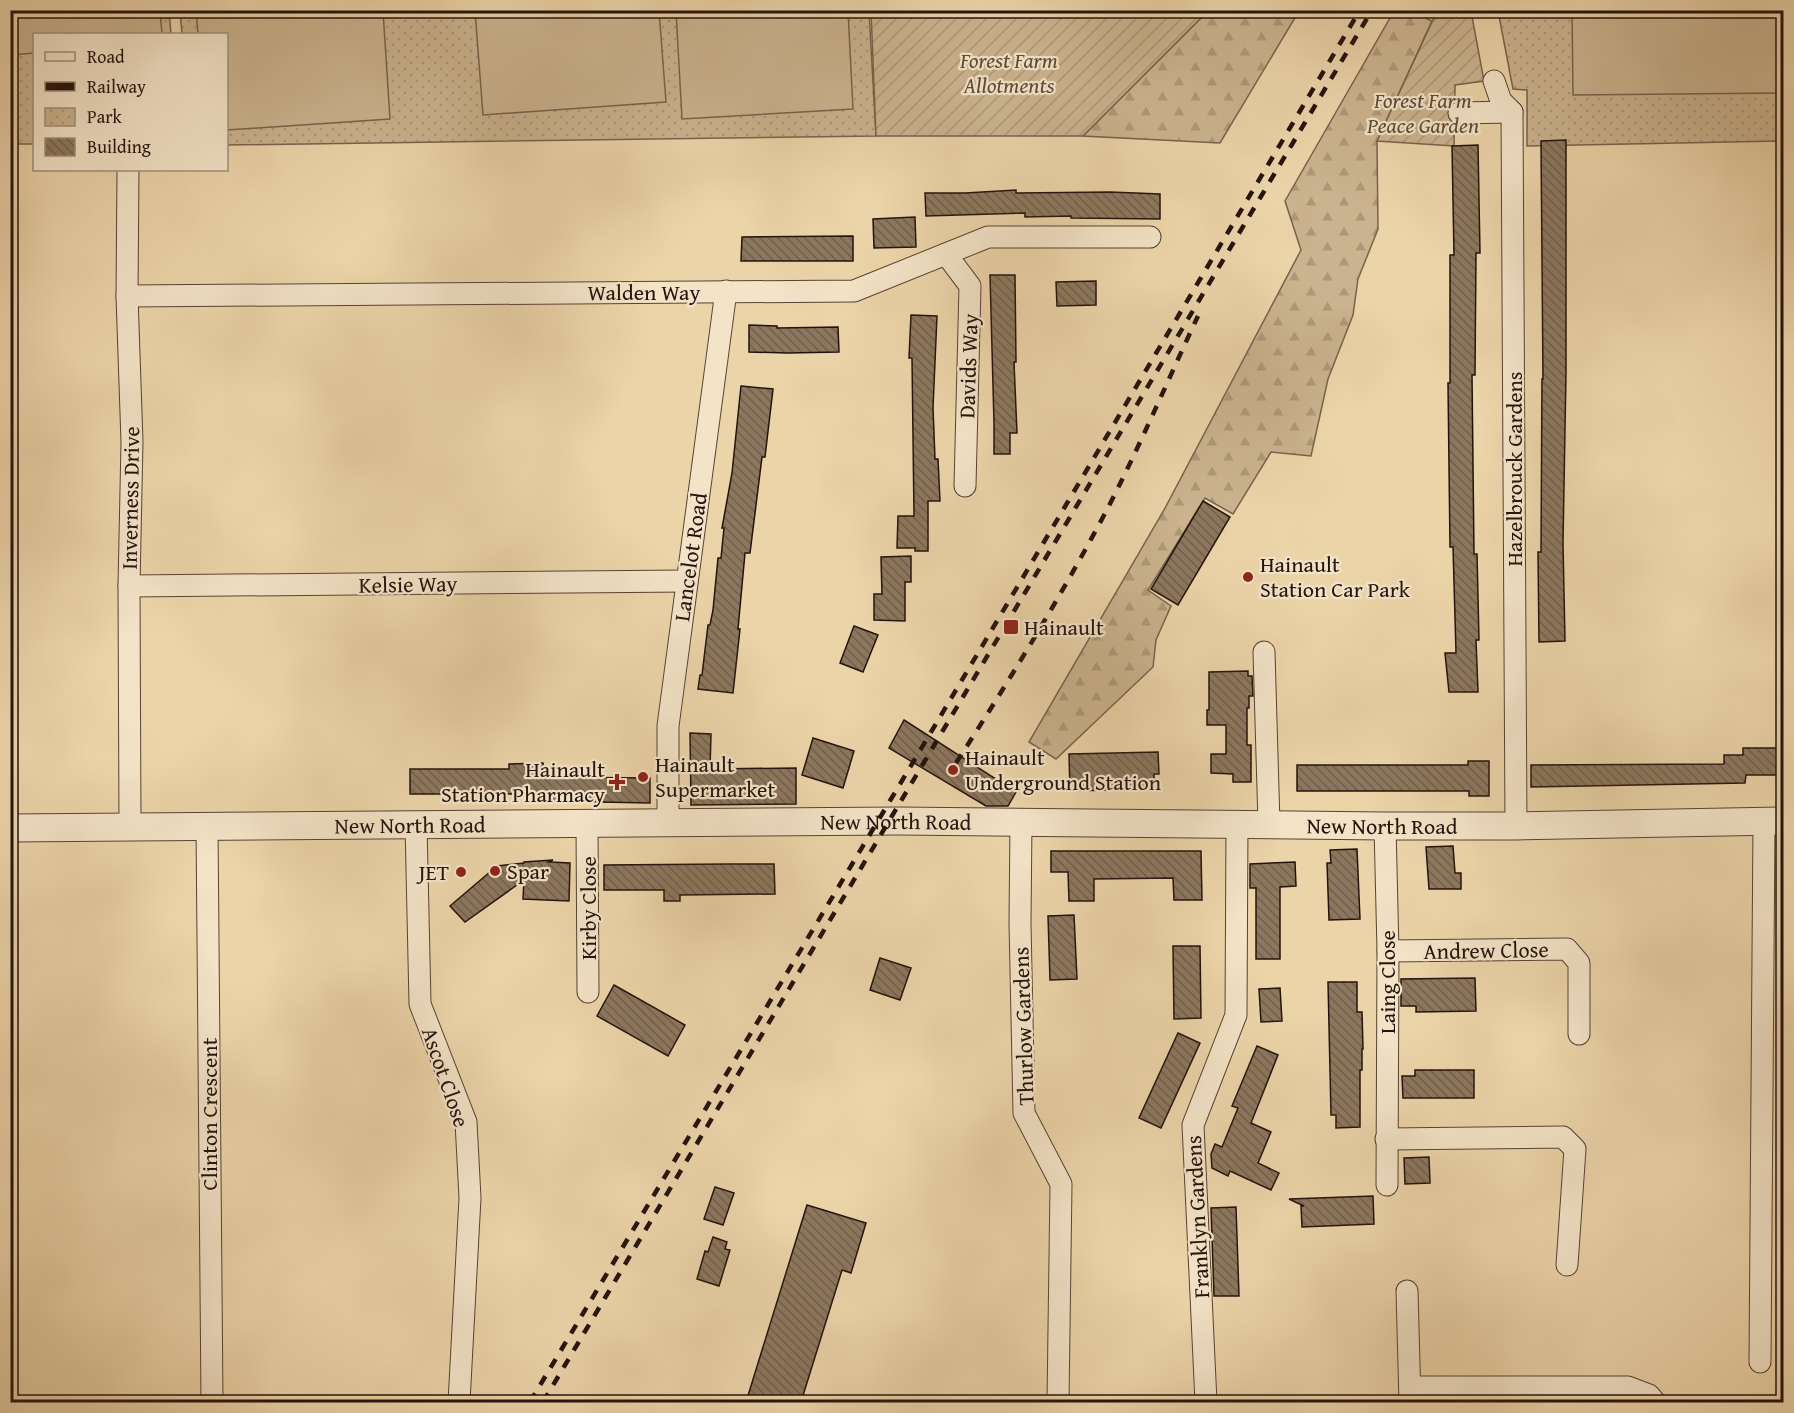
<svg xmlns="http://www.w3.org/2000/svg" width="1794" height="1413" viewBox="0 0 1794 1413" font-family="'Gentium Book Plus',serif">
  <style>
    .forest { fill: url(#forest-firs); stroke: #77634d; stroke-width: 1.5 }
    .park { fill: url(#park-dots); stroke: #77634d; stroke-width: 1.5 }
    .garden { fill: url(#garden-furrows); stroke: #77634d; stroke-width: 1.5 }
    .pitch { fill: #cab38e; stroke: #77634d; stroke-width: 1.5 }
    .building { fill: url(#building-back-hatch); stroke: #24130c; stroke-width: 1.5 }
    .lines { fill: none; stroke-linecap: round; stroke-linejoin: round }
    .minor-casing { stroke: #564333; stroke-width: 23 }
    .tertiary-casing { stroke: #564333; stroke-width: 29 }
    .minor { stroke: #f3e3c7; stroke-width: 21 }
    .tertiary { stroke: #f3e3c7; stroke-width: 27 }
    .rail { stroke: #24130c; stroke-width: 4.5; stroke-dasharray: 10 10; stroke-linecap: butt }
    .poi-dot { fill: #8f2418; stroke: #f3e3c7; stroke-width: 2 }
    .labels { text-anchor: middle; stroke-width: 4.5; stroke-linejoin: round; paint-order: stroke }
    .park-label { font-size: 22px; font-style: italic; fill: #5e4b3a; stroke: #f3e3c7 }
    .street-label { font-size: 22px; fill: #24130c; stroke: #f3e3c7 }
    .poi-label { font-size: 22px; fill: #24130c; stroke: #f3e3c7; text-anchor: start }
  </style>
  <defs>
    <pattern id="forest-firs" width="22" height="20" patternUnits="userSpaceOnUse" patternTransform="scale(1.5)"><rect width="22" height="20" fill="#cab38e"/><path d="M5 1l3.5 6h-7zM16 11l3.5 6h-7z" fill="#ad9979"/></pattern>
    <pattern id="park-dots" width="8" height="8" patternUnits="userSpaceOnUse" patternTransform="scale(1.5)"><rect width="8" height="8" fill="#cab38e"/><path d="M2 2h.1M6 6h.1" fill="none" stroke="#ad9979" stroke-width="1.8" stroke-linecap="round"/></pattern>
    <pattern id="garden-furrows" width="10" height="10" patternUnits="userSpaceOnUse" patternTransform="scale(1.5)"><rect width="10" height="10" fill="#cab38e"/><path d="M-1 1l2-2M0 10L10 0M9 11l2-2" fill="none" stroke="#ad9979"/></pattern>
    <pattern id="building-back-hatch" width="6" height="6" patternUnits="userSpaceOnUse" patternTransform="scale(1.5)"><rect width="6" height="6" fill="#8c775e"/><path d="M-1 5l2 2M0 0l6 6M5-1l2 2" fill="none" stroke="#72604c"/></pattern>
  </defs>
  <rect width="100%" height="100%" fill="#ecd4a9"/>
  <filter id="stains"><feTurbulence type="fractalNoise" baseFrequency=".00333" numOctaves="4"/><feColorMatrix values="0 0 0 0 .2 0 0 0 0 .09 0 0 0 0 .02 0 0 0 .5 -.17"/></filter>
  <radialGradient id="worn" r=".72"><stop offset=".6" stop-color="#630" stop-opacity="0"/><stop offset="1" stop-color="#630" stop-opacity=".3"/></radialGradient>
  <g class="forest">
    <path d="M 1208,11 L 1299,11 L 1220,143 L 1083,136 Z"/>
    <path d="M 1394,11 L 1432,11 L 1427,19 L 1432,21 L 1377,141 L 1378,229 L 1358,279 L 1353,315 L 1328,379 L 1311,456 L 1271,452 L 1233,514 L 1205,498 L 1148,590 L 1171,606 L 1156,640 L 1153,667 L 1056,759 L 1029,742 L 1164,510 L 1301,250 L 1285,201 Z"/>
  </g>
  <g class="park">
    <path d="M 10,11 L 169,11 L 171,34 L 34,34 L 34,144 L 11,144 Z"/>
    <path d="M 180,11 L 869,11 L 876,136 L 227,145 L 226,34 L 182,34 Z"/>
    <path d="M 1498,11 L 1783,11 L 1783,141 L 1527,146 L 1527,90 L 1513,89 Z"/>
  </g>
  <g class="garden">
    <path d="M 871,11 L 871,10 L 1208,11 L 1083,136 L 876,136 Z"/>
    <path d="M 1437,11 L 1471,11 L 1484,81 L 1455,85 L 1454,146 L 1377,141 Z"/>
  </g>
  <g class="pitch">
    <path d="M 11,10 L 160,11 L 162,34 L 34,34 L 34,53 L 11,55 Z"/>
    <path d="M 196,11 L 383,11 L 390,119 L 227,130 L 226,34 L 198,34 Z"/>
    <path d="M 475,11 L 659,11 L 666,102 L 483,115 Z"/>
    <path d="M 676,11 L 848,11 L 853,109 L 682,119 Z"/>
    <path d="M 1572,11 L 1783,11 L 1783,93 L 1573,95 Z"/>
  </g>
  <g class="building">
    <path d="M 1566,140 L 1566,373 L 1563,543 L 1565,641 L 1539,642 L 1538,552 L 1541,552 L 1542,379 L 1543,379 L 1541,141 Z"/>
    <path d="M 1478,145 L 1480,253 L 1476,253 L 1475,375 L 1472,375 L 1474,554 L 1477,554 L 1479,640 L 1476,640 L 1478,692 L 1449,692 L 1445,653 L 1456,653 L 1453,547 L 1450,547 L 1448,383 L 1450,383 L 1450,255 L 1454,255 L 1452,146 Z"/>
    <path d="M 1016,190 L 1016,193 L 1110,192 L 1160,194 L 1160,219 L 1071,218 L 1071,216 L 1025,217 L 1025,213 L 926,216 L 925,193 L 965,193 Z"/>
    <path d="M 915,217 L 916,247 L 874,248 L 873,219 Z"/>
    <path d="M 853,236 L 853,261 L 741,261 L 742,237 Z"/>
    <path d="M 990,275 L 1015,275 L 1016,362 L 1014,362 L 1017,433 L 1010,433 L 1010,454 L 994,454 L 994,423 Z"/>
    <path d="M 1096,281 L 1096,305 L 1057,306 L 1056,282 Z"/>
    <path d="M 911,315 L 937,316 L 933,408 L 935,459 L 938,459 L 940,501 L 928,501 L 928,551 L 915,551 L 915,548 L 897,548 L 898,516 L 914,516 L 912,358 L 909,358 Z"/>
    <path d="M 749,325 L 777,326 L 777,328 L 838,327 L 839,352 L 788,353 L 749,352 Z"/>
    <path d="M 741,386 L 773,389 L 765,457 L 762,457 L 750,553 L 745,553 L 738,629 L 740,629 L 733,693 L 698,689 L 700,675 L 702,675 L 708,625 L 710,625 L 713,610 L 718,558 L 721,558 L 724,528 L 722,528 L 732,473 Z"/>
    <path d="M 1203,501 L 1230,517 L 1178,605 L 1151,589 Z"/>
    <path d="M 911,556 L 911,582 L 905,582 L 905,621 L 874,620 L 874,594 L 882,594 L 881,557 Z"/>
    <path d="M 854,626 L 878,635 L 863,672 L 840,663 Z"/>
    <path d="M 1248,671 L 1248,676 L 1252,676 L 1253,696 L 1249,696 L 1249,708 L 1247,708 L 1247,745 L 1251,745 L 1251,782 L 1233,782 L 1233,774 L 1211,773 L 1211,754 L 1226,754 L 1226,725 L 1207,725 L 1207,710 L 1209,710 L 1209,672 Z"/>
    <path d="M 904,720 L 1016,792 L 1008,806 L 986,806 L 889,748 Z"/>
    <path d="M 690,733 L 711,734 L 710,769 L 796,768 L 796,804 L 691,805 Z"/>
    <path d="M 813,738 L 854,751 L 843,788 L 802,775 Z"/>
    <path d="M 1743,748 L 1784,748 L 1784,775 L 1746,775 L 1745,783 L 1531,787 L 1531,765 L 1724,764 L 1724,755 L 1743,755 Z"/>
    <path d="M 1158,752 L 1159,774 L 1154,774 L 1154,789 L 1070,791 L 1069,754 Z"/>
    <path d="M 1468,761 L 1489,761 L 1489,796 L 1469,796 L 1469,791 L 1297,791 L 1297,765 L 1468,765 Z"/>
    <path d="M 543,763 L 544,777 L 650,778 L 650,803 L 548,801 L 548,794 L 410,794 L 410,769 L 509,769 L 509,764 Z"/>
    <path d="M 1453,846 L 1455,873 L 1461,873 L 1461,889 L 1429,889 L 1426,847 Z"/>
    <path d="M 1357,849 L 1360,919 L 1329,920 L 1327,863 L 1331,863 L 1330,850 Z"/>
    <path d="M 1051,851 L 1201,851 L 1202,900 L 1174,900 L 1173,878 L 1094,879 L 1094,901 L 1069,901 L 1068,872 L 1051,872 Z"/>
    <path d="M 553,860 L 549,862 L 570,863 L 569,901 L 523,899 L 524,880 L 465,922 L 450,906 L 497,866 L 524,863 L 524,862 Z"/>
    <path d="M 1295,862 L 1296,886 L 1280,887 L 1280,959 L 1256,959 L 1256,888 L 1250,888 L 1250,864 Z"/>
    <path d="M 728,864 L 774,864 L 775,894 L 680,895 L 680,901 L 664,901 L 664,890 L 604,890 L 604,865 Z"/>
    <path d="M 1074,915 L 1077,979 L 1050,980 L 1048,916 Z"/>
    <path d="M 1173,946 L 1200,946 L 1201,1018 L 1174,1019 Z"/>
    <path d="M 880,958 L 911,968 L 900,1000 L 870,990 Z"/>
    <path d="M 1475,978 L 1476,1011 L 1416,1012 L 1416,1006 L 1401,1006 L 1401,979 Z"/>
    <path d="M 1328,982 L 1357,982 L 1357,1012 L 1362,1012 L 1363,1049 L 1362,1049 L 1362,1070 L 1360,1070 L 1360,1127 L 1336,1128 L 1336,1115 L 1331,1115 Z"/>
    <path d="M 614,985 L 685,1025 L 668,1056 L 597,1016 Z"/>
    <path d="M 1280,988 L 1282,1021 L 1261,1022 L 1259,989 Z"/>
    <path d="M 1178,1033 L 1200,1043 L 1161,1128 L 1139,1118 Z"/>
    <path d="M 1257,1046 L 1278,1055 L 1251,1123 L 1271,1132 L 1258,1163 L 1279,1173 L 1271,1190 L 1230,1171 L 1228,1176 L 1212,1168 L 1211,1154 L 1215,1144 L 1222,1147 L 1238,1108 L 1232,1106 Z"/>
    <path d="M 1415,1070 L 1474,1070 L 1474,1098 L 1403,1098 L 1402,1076 L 1415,1076 Z"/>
    <path d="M 1429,1157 L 1430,1183 L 1405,1184 L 1404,1158 Z"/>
    <path d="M 715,1187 L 734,1193 L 723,1225 L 704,1219 Z"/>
    <path d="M 1373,1196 L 1374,1224 L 1302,1227 L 1301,1206 L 1304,1206 L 1289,1199 Z"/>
    <path d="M 807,1205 L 866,1223 L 851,1273 L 842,1270 L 801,1402 L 746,1402 Z"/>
    <path d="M 1236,1207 L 1239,1296 L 1214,1296 L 1211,1208 Z"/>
    <path d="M 713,1237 L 727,1242 L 725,1249 L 730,1250 L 719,1286 L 697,1279 L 705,1251 L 708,1252 Z"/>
  </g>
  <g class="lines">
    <g class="minor-casing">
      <g id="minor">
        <path d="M 1494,81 L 1501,101 L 1512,112 L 1516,826"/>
        <path d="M 1459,113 L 1512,112"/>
        <path d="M 128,170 L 127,296 L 132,442 L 129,586 L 130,826"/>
        <path d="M 946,254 L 970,286 L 965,486"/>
        <path d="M 127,296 L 854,291 L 988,237 L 1150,237"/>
        <path d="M 129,586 L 687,581"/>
        <path d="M 1264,652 L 1269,824"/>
        <path d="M 1021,821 L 1020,923 L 1024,1113 L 1061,1184 L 1058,1402"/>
        <path d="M 668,823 L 668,726 L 726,291"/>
        <path d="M 416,824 L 420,1004 L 466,1122 L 470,1198 L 459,1402"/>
        <path d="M 587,824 L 588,992"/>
        <path d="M 207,825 L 212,1402"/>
        <path d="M 1385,826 L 1388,951 L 1387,1185"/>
        <path d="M 1388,951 L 1567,949 L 1579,963 L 1579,1034"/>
        <path d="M 1386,1139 L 1563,1137 L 1575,1149 L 1567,1265"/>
        <path d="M 1407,1291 L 1410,1402"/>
        <path d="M 1760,1362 L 1764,821"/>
        <path d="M 1410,1387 L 1628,1387 L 1649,1395 L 1655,1402"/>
        <path d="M 1206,1402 L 1193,1125 L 1236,1015 L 1237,823"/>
      </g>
    </g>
    <g class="tertiary-casing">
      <g id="tertiary">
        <path id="s1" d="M 10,828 L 898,821 L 1385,826 L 1516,826 L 1784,821"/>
      </g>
    </g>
    <use href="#minor" class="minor"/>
    <use href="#tertiary" class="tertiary"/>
    <g class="rail">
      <path d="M 956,763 C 1007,684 1057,603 1102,519 C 1137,453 1166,384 1198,316"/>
      <path d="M 530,1402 L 918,754 L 1360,10"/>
      <path d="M 543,1402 L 1372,10"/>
    </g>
  </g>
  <g class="poi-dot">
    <circle cx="1248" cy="577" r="6"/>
    <rect x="1003" y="619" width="16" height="16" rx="3"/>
    <circle cx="953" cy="770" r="6"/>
    <circle cx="643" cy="777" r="6"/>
    <path d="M614 773h6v6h6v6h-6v6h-6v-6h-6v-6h6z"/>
    <circle cx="495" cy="871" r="6"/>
    <circle cx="461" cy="872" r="6"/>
  </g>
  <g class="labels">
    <g class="park-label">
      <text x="1009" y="68">Forest Farm<tspan x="1009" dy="25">Allotments</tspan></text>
      <text x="1423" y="108">Forest Farm<tspan x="1423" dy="25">Peace Garden</tspan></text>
    </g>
    <g class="street-label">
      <text x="644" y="300">Walden Way</text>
      <text transform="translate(968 366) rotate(-88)" y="8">Davids Way</text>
      <text transform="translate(1514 469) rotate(-90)" y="8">Hazelbrouck Gardens</text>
      <text transform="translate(130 498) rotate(-89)" y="8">Inverness Drive</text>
      <text transform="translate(690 557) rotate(-82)" y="8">Lancelot Road</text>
      <text transform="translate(408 584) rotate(-1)" y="8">Kelsie Way</text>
      <text dy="8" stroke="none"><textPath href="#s1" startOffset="886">New North Road</textPath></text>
      <text dy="8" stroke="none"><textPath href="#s1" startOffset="400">New North Road</textPath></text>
      <text dy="8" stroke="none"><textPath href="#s1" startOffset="1372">New North Road</textPath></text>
      <text transform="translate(588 908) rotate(-90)" y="8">Kirby Close</text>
      <text transform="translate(1486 950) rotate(-1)" y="8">Andrew Close</text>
      <text transform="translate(1387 982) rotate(-90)" y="8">Laing Close</text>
      <text transform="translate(1023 1026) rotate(-92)" y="8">Thurlow Gardens</text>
      <text transform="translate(446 1077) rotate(71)" y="8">Ascot Close</text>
      <text transform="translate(209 1114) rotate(-90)" y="8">Clinton Crescent</text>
      <text transform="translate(1197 1217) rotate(-93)" y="8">Franklyn Gardens</text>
    </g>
    <g class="poi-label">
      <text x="1260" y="572">Hainault<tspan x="1260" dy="25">Station Car Park</tspan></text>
      <text x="1024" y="635">Hainault</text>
      <text x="965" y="765">Hainault<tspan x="965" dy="25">Underground Station</tspan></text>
      <text x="655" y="772">Hainault<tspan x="655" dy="25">Supermarket</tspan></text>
      <text x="605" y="777" text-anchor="end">Hainault<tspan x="605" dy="25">Station Pharmacy</tspan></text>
      <text x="507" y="879">Spar</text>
      <text x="449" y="880" text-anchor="end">JET</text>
    </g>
  </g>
  <rect width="1794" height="1413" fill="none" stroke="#ecd4a9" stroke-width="36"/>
  <rect x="12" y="12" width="1770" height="1389" fill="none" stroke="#24130c" stroke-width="3"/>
  <rect x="18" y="18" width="1758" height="1377" fill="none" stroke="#24130c" stroke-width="1.5"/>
  <rect x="33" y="33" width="195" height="138" fill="#f3e3c7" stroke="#a0907c" stroke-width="1.5"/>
  <rect x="45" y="52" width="30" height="9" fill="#f3e3c7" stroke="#a0907c" stroke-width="1.5"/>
  <text x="87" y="63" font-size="18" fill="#24130c">Road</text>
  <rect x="45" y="82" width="30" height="9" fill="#24130c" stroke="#a0907c" stroke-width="1.5"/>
  <text x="87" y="93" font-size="18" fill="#24130c">Railway</text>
  <rect x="45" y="108" width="30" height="18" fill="url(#park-dots)" stroke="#a0907c" stroke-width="1.5"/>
  <text x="87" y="123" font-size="18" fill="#24130c">Park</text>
  <rect x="45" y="138" width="30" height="18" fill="url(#building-back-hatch)" stroke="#a0907c" stroke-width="1.5"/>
  <text x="87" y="153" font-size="18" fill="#24130c">Building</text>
  <rect width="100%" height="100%" filter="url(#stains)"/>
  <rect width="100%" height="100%" fill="url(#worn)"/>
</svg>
